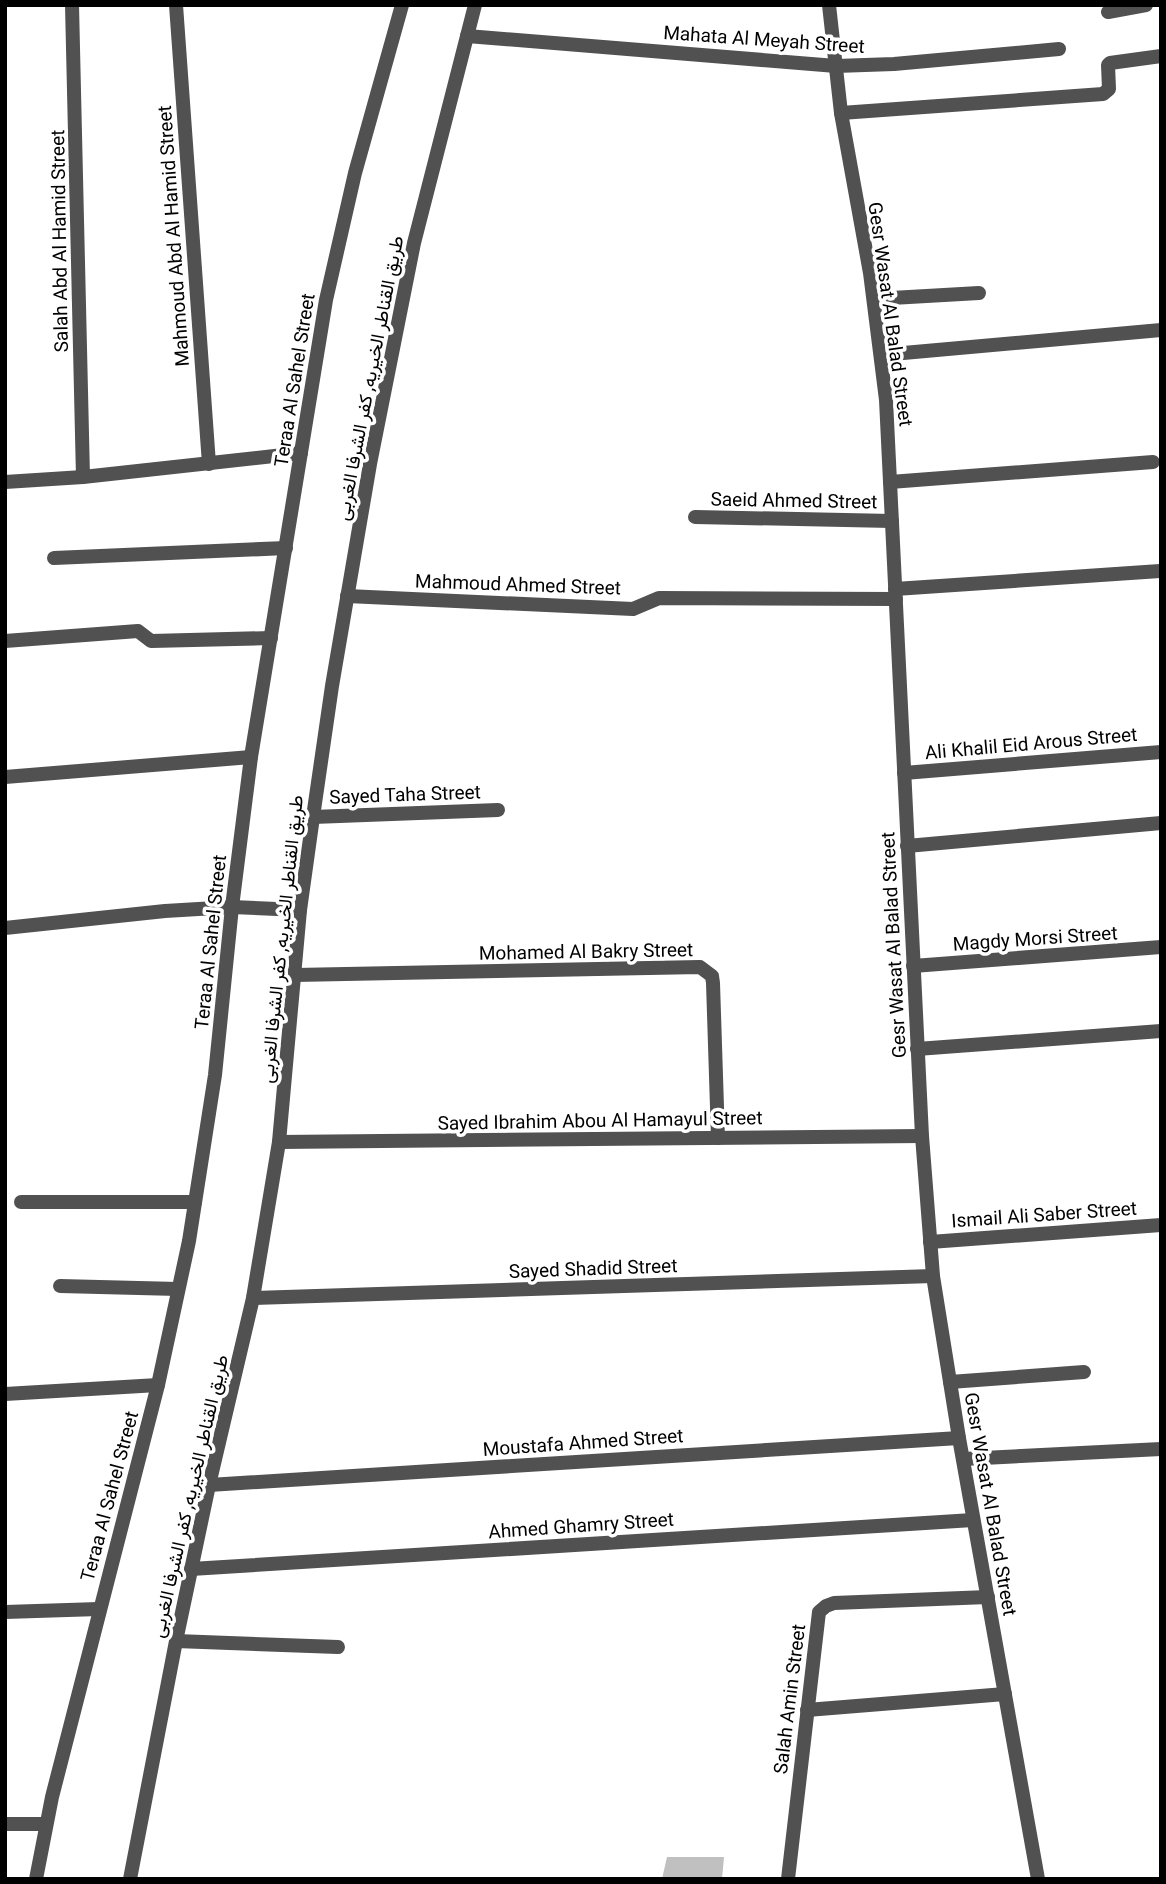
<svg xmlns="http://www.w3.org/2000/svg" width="1166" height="1884" viewBox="0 0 1166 1884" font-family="Roboto,Vazirmatn,sans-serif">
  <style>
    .building { fill: #c0c0c0 }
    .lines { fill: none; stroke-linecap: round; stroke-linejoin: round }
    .minor { stroke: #515151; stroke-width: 14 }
    .tertiary { stroke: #515151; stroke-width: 14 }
    .labels { text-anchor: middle; stroke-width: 7; stroke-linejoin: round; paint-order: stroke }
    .street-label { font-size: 19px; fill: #000; stroke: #fff }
  </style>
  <rect width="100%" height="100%" fill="#fff"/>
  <path class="building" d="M 667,1857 L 724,1857 L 722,1879 L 662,1879 Z"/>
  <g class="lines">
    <g class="minor">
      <path d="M 72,5 L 83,477"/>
      <path d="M 176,5 L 209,464"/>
      <path d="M 829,5 L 841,113 L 870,273 L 886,400 L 922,1136 L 933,1276 L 959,1438 L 1038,1879"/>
      <path d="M 1108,12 L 1146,5"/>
      <path d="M 467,36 L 836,66 L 894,64 L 1059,49"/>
      <path d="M 841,113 L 1103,94 L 1109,89 L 1108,65 L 1110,63 L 1161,56"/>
      <path d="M 874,299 L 979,293"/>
      <path d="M 881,355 L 1161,330"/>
      <path d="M 5,482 L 83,477 L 301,453"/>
      <path d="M 890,482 L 1153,462"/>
      <path d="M 695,517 L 892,521"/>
      <path d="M 54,558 L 286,548"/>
      <path d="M 895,589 L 1160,571"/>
      <path d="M 347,596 L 633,609 L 659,598 L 896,599"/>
      <path d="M 5,641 L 138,631 L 151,641 L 271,638"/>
      <path d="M 904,773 L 1161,752"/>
      <path d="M 5,777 L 251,757"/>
      <path d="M 313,817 L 498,810"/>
      <path d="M 907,846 L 1161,823"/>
      <path d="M 5,928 L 165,911 L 232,907 L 300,910"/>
      <path d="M 913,966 L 1161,947"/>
      <path d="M 295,975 L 700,967 L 712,976 L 713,983 L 718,1138"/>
      <path d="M 917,1049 L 1161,1031"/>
      <path d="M 279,1142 L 922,1136"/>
      <path d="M 21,1202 L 195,1202"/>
      <path d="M 930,1242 L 1161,1225"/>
      <path d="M 60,1286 L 178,1289"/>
      <path d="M 253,1298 L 933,1276"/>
      <path d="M 950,1382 L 1084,1372"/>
      <path d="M 5,1394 L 158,1385"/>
      <path d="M 963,1459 L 1161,1449"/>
      <path d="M 209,1485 L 959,1438"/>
      <path d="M 191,1569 L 973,1520"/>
      <path d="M 5,1612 L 99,1609"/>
      <path d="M 176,1641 L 338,1647"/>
      <path d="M 807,1710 L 1005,1694"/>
      <path d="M 5,1824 L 46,1824"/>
      <path d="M 36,1879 L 52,1797 L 158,1385 L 189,1241 L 215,1075 L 232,907 L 251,757 L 326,300 L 355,173 L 402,5"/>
      <path d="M 788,1879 L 819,1612 L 826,1606 L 834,1603 L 988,1597"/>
    </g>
    <path class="tertiary" d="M 130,1879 L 176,1641 L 209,1485 L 253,1298 L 279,1142 L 300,910 L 313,817 L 332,686 L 370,464 L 414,243 L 475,5"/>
  </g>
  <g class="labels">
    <g class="street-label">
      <text transform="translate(764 39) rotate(4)" y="7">Mahata Al Meyah Street</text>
      <text transform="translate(173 236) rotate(-94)" y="7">Mahmoud Abd Al Hamid Street</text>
      <text transform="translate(59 241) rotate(-91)" y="7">Salah Abd Al Hamid Street</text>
      <text transform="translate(891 314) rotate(82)" y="7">Gesr Wasat Al Balad Street</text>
      <text transform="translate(369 378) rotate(-79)" y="7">طريق القناطر الخيريه, كفر الشرفا الغربى</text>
      <text transform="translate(294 380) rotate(-81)" y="7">Teraa Al Sahel Street</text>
      <text transform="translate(794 500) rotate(1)" y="7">Saeid Ahmed Street</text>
      <text transform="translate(518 584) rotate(2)" y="7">Mahmoud Ahmed Street</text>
      <text transform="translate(1031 743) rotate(-5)" y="7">Ali Khalil Eid Arous Street</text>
      <text transform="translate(405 794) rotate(-2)" y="7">Sayed Taha Street</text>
      <text transform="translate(1035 938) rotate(-4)" y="7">Magdy Morsi Street</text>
      <text transform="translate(281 939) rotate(-84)" y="7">طريق القناطر الخيريه, كفر الشرفا الغربى</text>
      <text transform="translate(210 942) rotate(-84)" y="7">Teraa Al Sahel Street</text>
      <text transform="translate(893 945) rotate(-93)" y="7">Gesr Wasat Al Balad Street</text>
      <text transform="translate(586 951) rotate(-1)" y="7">Mohamed Al Bakry Street</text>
      <text transform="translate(600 1120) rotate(-1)" y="7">Sayed Ibrahim Abou Al Hamayul Street</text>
      <text transform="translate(1044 1214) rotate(-4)" y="7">Ismail Ali Saber Street</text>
      <text transform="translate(593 1268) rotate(-2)" y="7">Sayed Shadid Street</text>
      <text transform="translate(583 1442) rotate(-4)" y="7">Moustafa Ahmed Street</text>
      <text transform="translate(109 1496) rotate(-75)" y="7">Teraa Al Sahel Street</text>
      <text transform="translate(189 1496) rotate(-77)" y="7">طريق القناطر الخيريه, كفر الشرفا الغربى</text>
      <text transform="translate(991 1504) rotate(80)" y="7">Gesr Wasat Al Balad Street</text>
      <text transform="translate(581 1525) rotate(-4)" y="7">Ahmed Ghamry Street</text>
      <text transform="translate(789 1699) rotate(-83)" y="7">Salah Amin Street</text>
    </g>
  </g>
  <rect width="1166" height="1884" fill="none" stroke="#000000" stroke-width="14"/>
</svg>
